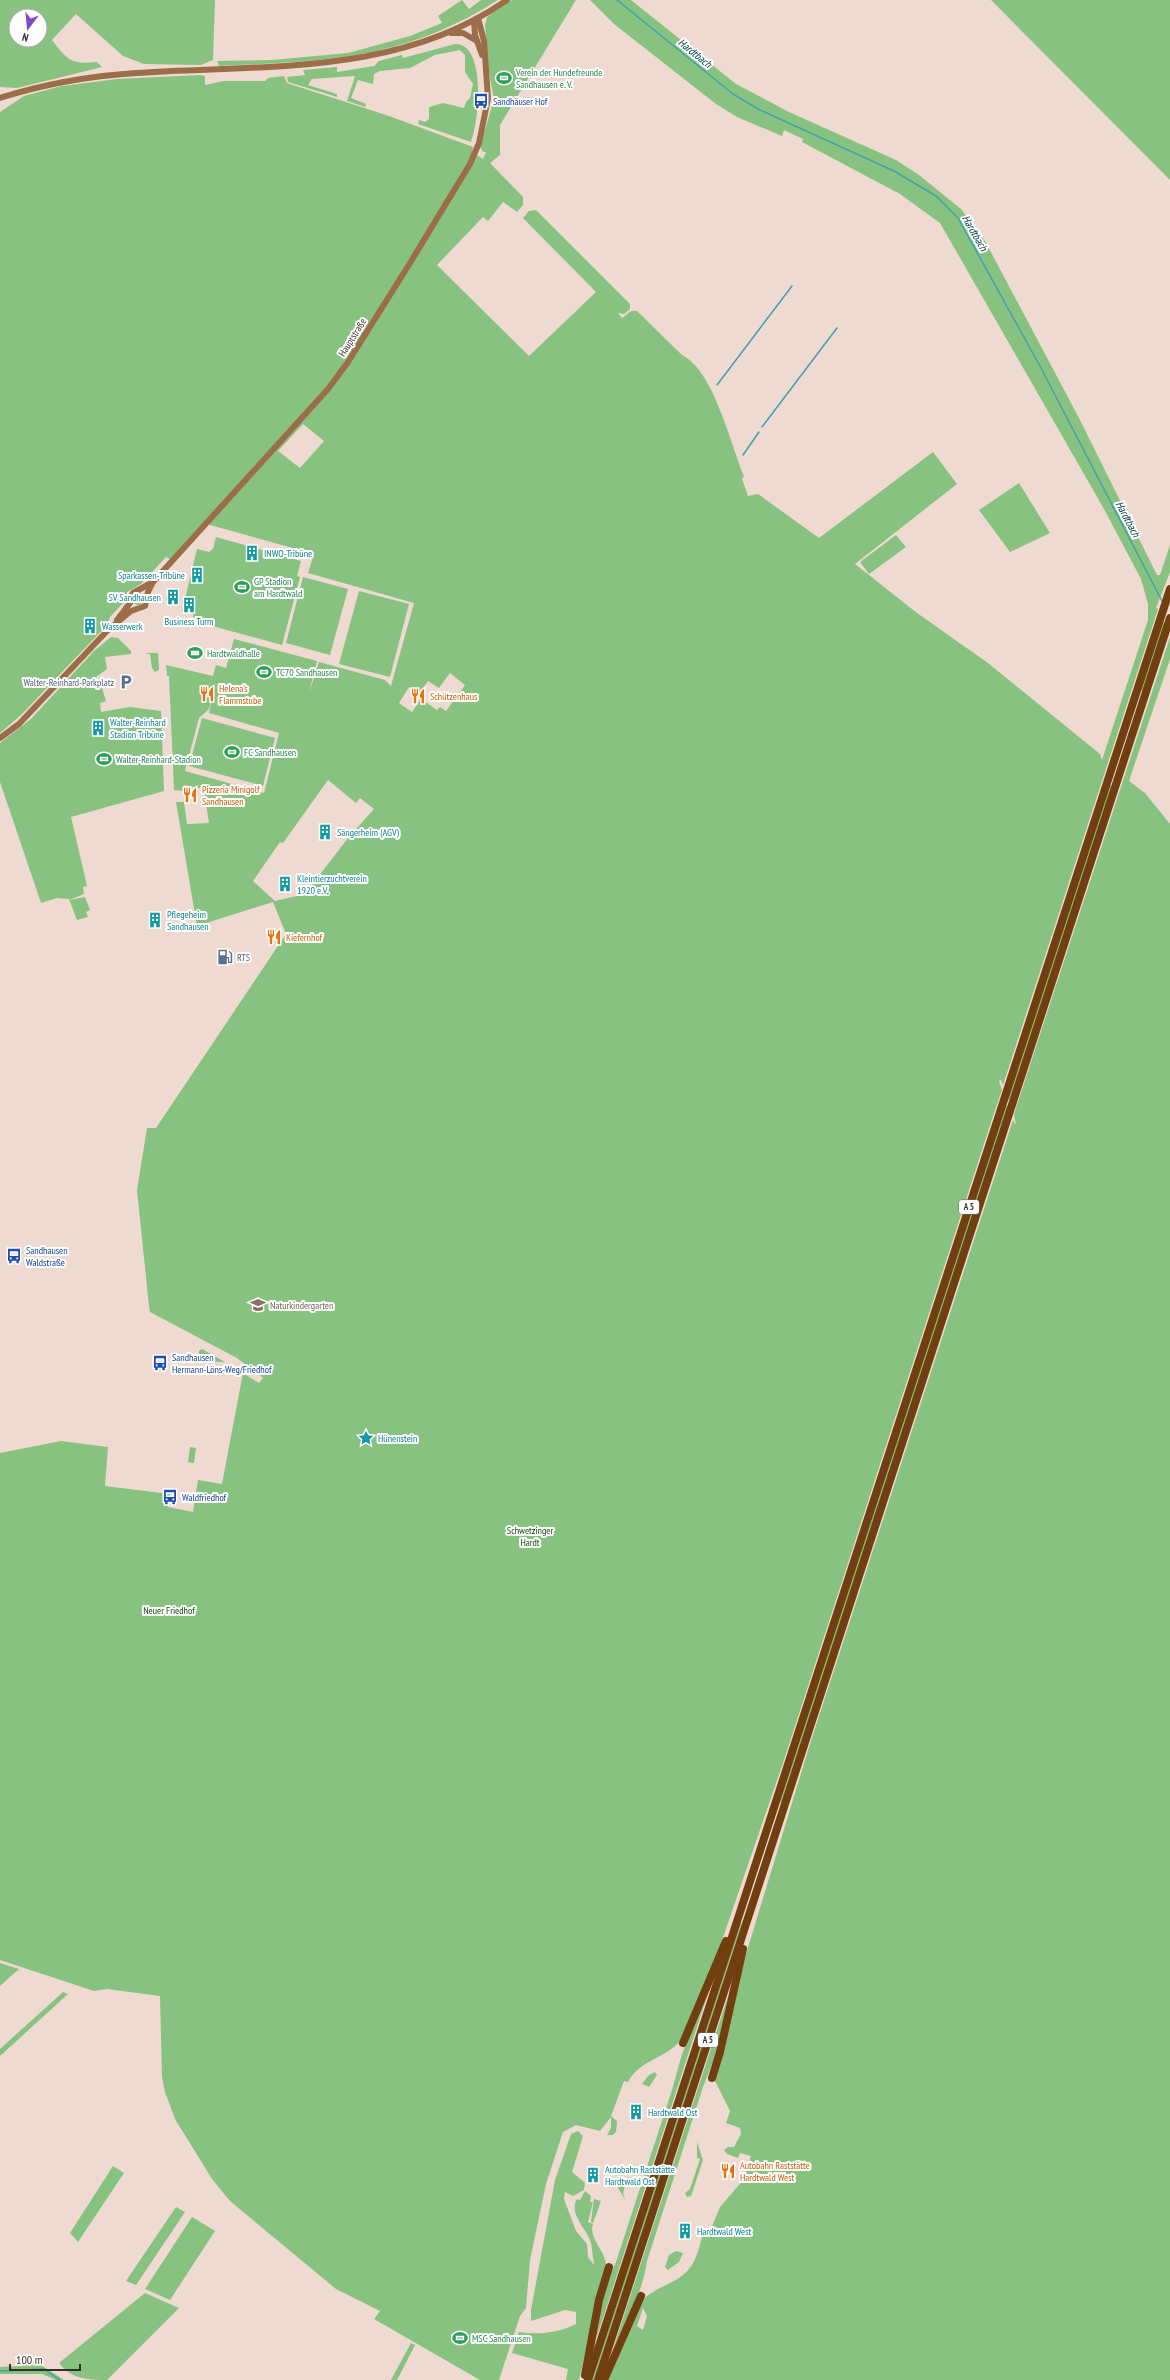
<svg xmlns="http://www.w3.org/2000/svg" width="1170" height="2380" viewBox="0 0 1170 2380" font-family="'PT Sans Narrow',sans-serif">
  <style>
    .green { fill: #88c280; fill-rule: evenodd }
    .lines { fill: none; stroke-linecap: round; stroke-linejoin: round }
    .stream { stroke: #41a2aa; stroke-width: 1.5 }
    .secondary { stroke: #9b6e49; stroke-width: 6 }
    .highway { stroke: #713f0f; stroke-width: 8 }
    .labels { text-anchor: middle; stroke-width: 4; stroke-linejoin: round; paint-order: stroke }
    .shield { fill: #fff; stroke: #736d6b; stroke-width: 1 }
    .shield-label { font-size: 9px; font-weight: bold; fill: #372f2c }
    .leisure-label { font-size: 10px; fill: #27864d; stroke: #fff; text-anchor: start }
    .transit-label { font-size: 10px; fill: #164399; stroke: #fff; text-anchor: start }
    .street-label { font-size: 10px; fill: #372f2c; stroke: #fff }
    .culture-label { font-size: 10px; fill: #0d838f; stroke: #fff; text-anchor: start }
    .service-label { font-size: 10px; fill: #4e5e75; stroke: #fff; text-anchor: end }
    .food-label { font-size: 10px; fill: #c56008; stroke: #fff; text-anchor: start }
    .education-label { font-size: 10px; fill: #785e54; stroke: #fff; text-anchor: start }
    .park-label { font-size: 10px; fill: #0f4c08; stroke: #fff }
    .water-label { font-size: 11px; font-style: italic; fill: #014044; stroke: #fff }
  </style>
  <rect width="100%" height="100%" fill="#efdad1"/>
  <g class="green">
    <path d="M 0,0 L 215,0 L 213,60 L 201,65 L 144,64 L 123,56 L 76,14 L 52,40 C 67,60 72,65 97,62 L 102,67 L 17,88 L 0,87 ZM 16,16 L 40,16 L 40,40 L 16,40 Z"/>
    <path d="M 462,0 L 469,9 L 481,0 L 498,0 C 403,60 326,61 219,66 L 217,61 L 272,60 L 348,53 L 410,36 L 442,23 L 438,16 Z"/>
    <path d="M 512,0 L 576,0 L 500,125 L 500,155 L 490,163 L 523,197 L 523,205 L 517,212 L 503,202 L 488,221 L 483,217 L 437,265 L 529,356 L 596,292 L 523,218 L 529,211 L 536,210 L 630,304 L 630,309 L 624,314 L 618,313 L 622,318 L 631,311 L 637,311 L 682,355 C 714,371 730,443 744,476 L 742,479 L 748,496 L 758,494 L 819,538 L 933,452 L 957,484 L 855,564 L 917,613 L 988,663 L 1100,754 L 1102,760 L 1148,620 L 1148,604 L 1141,579 L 1104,509 L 940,223 L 900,194 L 802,142 L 803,139 L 784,130 L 782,136 L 737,117 L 716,104 L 614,24 L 590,0 L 631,0 L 736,84 L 789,112 L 896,160 L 919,175 L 961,209 L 985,241 L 1079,418 L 1157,575 L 1160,575 L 1170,545 L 1170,572 L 1156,608 L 1158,609 L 1143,655 L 1004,1082 L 1003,1085 L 1001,1080 L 999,1081 L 1002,1090 L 995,1110 L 784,1760 L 718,1952 L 680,2041 C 666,2058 638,2061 628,2082 L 624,2081 L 611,2116 L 617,2121 L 616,2132 L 613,2135 L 607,2135 L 611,2128 L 611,2117 L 600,2131 L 576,2125 L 563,2132 L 546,2184 L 530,2260 L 526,2308 L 520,2316 L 499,2380 L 480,2380 L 374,2319 L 380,2311 L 336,2289 L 230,2201 L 212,2179 L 175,2119 L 165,2092 L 162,2077 L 160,1996 L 107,1989 L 94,1991 L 0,1960 L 0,1453 L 61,1441 L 108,1447 L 105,1486 L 170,1494 L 168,1507 L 193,1512 L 198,1480 L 222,1484 L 243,1373 L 259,1383 L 263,1378 L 237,1358 L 150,1312 L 149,1306 L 137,1190 L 147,1128 L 156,1128 L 286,934 L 273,902 L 197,926 L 176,802 L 184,802 L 187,824 L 209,823 L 204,789 L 184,785 L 184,791 L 174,790 L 169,676 L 167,676 L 166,665 L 213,676 L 216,665 L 226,668 L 234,639 L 317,661 L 309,693 L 319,662 L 385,680 L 391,686 L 414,603 L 308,573 L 314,554 L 203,523 L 170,559 L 166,557 L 141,584 L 127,592 L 123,603 L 110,617 L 108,624 L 21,715 L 0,733 L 0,112 L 24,96 L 62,86 L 117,79 L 201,75 L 205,76 L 205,85 L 224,81 L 265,81 L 268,78 L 284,76 L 287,83 L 389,116 L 473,147 L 472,152 L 483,159 L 486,152 L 483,152 L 480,147 L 494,99 L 489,73 L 485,25 L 487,17 ZM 303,424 L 324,441 L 300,468 L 278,451 ZM 450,673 L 465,685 L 446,711 L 440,707 L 437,710 L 421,699 L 412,712 L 399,703 L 409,687 L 419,694 L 428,681 L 439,688 ZM 213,694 L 209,713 L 279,733 L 264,793 L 185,771 L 199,718 L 209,709 ZM 328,780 L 356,803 L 360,798 L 374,809 L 348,838 L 305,894 L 275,901 L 253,881 L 280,842 L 283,843 Z"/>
    <path d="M 991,0 L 1170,0 L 1170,180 Z"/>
    <path d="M 455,44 C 487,43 479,123 471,142 L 418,124 L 419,120 L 425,122 L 429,119 L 429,107 L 443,103 L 464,108 L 466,102 L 470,98 L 473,84 L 465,72 L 465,55 L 460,50 L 435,55 L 410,68 L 380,71 L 374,74 L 373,84 L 358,80 L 351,98 L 366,104 L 365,107 L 347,101 L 355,76 L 312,79 L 308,85 L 337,94 L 337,97 L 288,82 L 287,77 L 305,75 L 303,70 L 337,67 L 337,72 L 374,66 L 379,61 L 402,55 L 403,58 Z"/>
    <path d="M 1019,483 L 1050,533 L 1010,552 L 979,510 Z"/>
    <path d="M 896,535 L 906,547 L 869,574 L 860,562 Z"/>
    <path d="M 216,537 L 301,561 L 297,576 L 300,577 L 282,645 L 194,621 L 193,614 L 182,611 L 197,549 L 209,552 L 213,549 Z"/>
    <path d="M 303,577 L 348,589 L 330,655 L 286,643 Z"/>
    <path d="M 359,591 L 409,604 L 390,677 L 339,664 Z"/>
    <circle cx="138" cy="600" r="5"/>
    <path d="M 1162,622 L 1165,623 L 1143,691 L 1140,690 Z"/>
    <path d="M 111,637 L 118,638 L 131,651 L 131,654 L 105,657 L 107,669 L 92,680 L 95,690 L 102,688 L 106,701 L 100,703 L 101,712 L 130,707 L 161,711 L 164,791 L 71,817 L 87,886 L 83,887 L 84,894 L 69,900 L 85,897 L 90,910 L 86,912 L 88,917 L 77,920 L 69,899 L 57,898 L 41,903 L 0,782 L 0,743 L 31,719 L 94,651 Z"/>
    <path d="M 1170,637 L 1170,659 L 1129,781 L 1145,793 L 1170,824 L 1170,2380 L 607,2380 L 642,2301 C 655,2286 677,2284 689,2269 C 697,2260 701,2241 704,2229 L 710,2231 L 720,2207 L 744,2179 L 751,2156 L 740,2153 L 738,2158 L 727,2154 L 724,2150 L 728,2147 L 734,2147 L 741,2134 L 740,2128 L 726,2123 L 730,2111 L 714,2079 L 743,1964 L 810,1744 L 1013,1120 L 1016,1125 L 1014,1114 ZM 643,2308 L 647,2316 L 643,2330 L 637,2326 Z"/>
    <path d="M 144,653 L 158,653 L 159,670 L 155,672 L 152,668 L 150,654 Z"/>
    <path d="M 202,718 L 275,738 L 263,786 L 189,766 Z"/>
    <path d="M 1110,785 L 1112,786 L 1009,1101 L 1008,1098 Z"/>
    <path d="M 1006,1104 L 1008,1108 L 782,1804 L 780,1802 Z"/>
    <path d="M 202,1349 L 225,1362 L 199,1361 L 199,1351 Z"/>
    <path d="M 190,1447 L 196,1448 L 194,1463 L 188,1462 Z"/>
    <path d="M 742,1923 L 594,2380 L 592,2380 L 740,1924 Z"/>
    <path d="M 0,1963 L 19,1969 L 0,1986 Z"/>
    <path d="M 63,1992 L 68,1994 L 0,2056 L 0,2049 Z"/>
    <path d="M 708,1993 L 596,2340 L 601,2307 L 609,2277 L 616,2262 L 672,2090 L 682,2054 Z"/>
    <path d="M 729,1993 L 717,2051 L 703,2087 L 647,2261 C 643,2292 626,2321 613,2349 Z"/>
    <path d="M 655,2072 L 657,2075 L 649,2087 L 642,2084 L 649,2075 Z"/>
    <path d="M 578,2131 L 583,2136 L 572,2172 L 585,2183 L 584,2190 L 573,2196 L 565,2192 L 564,2199 L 576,2231 L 587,2244 L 588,2257 L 594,2265 C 593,2258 592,2249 591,2243 C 587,2228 568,2215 577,2199 L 580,2200 L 585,2191 L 591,2196 L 590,2202 L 593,2202 L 588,2222 L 593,2224 C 588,2239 607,2251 606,2267 L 579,2380 L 566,2380 L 568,2369 L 512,2353 L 519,2332 C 540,2335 557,2333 576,2324 L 576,2312 L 565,2310 L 531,2321 L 531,2310 L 555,2180 L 571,2134 Z"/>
    <path d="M 697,2142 L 703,2160 L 691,2196 L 687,2197 L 685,2193 L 690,2189 L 700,2159 L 697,2158 Z"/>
    <path d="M 113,2166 L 124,2173 L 78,2242 L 70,2233 Z"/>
    <path d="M 619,2181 L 622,2181 L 622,2186 L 625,2185 L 623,2194 L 626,2201 L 618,2188 Z"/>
    <path d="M 594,2199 L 601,2201 L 593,2223 L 591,2222 Z"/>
    <path d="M 176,2207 L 185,2212 L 136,2285 L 126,2281 Z"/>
    <path d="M 192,2217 L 215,2231 L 170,2300 L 145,2289 Z"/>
    <path d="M 676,2251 L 683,2253 L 679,2262 L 668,2270 L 665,2267 L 669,2255 Z"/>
    <path d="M 145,2293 L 179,2308 L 107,2380 C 88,2380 71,2379 59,2363 Z"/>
    <path d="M 411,2343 L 415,2345 L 397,2380 L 391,2380 Z"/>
    <path d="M 41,2365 L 64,2380 L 56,2380 L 42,2374 L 0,2374 L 0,2367 Z"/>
  </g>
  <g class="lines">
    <g class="stream">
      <path d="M 617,0 L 733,94 L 758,109 L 894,171 L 936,196 L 958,218 L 1041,368 L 1162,601"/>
      <path d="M 717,385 L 792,286"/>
      <path d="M 762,427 L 837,328"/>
      <path d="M 743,455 L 759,432"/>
      <path d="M 0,2371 L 44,2369 L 60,2380"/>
    </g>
    <g class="secondary">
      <path d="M 474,21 L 475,35 L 482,55"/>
      <path d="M 451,33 L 463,33 L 477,41"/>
      <path d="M 0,98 C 44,84 90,76 136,73 C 263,64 397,77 507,0"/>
      <path d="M 117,620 L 130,603 L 130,598 L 133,593 L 153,582"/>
      <path d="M 0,738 L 19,724 L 107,631 L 131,611 L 145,606 L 148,592 L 153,582 L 328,389 L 348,362 L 410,263 L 470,164 L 479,143 L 488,99 L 484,41 L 478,18"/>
    </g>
    <g class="highway">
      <path d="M 683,2043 L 726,1941"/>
      <path d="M 712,2078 L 720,2052 L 743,1949"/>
      <path d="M 585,2375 L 599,2300 L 609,2267"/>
      <path d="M 588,2380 L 1170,589"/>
      <path d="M 598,2380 L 1170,618"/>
      <path d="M 604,2380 L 641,2296"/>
    </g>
  </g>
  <defs>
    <g id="stadium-bare" transform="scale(1.2)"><path d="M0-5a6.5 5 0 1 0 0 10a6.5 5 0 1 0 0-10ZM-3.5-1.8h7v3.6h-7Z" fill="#2e9e5b" stroke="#fff" stroke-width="2.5" paint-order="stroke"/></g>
    <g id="bus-bare" transform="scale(1.2)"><path d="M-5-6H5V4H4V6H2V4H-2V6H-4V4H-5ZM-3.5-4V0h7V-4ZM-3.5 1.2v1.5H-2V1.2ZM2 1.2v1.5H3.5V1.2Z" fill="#1a4fb4" stroke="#fff" stroke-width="2.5" paint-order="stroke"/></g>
    <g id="building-bare" transform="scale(1.2)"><path d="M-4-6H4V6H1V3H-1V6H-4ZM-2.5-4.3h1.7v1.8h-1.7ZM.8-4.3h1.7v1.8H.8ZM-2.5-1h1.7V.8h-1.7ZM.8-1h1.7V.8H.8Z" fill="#0f9aa8" stroke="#fff" stroke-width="2.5" paint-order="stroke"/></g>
    <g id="parking-bare" transform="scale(1.2)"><path d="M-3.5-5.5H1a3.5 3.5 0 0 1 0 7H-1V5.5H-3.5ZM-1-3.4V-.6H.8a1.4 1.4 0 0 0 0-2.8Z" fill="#5c6f8a" stroke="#fff" stroke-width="2.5" paint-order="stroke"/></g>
    <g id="restaurant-bare" transform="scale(1.2)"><path d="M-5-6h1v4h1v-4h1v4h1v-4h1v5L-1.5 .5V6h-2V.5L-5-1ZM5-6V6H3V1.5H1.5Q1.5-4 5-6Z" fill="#e8710a" stroke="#fff" stroke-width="2.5" paint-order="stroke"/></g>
    <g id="fuel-bare" transform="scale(1.2)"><path d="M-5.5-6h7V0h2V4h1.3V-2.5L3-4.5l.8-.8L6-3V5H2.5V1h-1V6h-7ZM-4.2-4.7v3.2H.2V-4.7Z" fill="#5c6f8a" stroke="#fff" stroke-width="2.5" paint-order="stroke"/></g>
    <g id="school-bare" transform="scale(1.2)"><path d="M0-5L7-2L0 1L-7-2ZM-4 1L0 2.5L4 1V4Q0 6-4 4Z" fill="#8d6e63" stroke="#fff" stroke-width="2.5" paint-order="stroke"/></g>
    <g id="sight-bare" transform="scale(1.2)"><path d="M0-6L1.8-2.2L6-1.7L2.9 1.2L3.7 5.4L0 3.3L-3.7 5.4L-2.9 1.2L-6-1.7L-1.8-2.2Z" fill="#0f9aa8" stroke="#fff" stroke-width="2.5" paint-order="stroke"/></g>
  </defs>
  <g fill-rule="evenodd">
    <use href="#stadium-bare" x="504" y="78"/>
    <use href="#bus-bare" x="481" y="101"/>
    <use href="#building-bare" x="252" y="553"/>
    <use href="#building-bare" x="197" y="575"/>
    <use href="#stadium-bare" x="242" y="587"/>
    <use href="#building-bare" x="173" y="597"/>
    <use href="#building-bare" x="189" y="605"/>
    <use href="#building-bare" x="90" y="626"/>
    <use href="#stadium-bare" x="195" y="653"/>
    <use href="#stadium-bare" x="264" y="672"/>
    <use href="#parking-bare" x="126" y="682"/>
    <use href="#restaurant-bare" x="207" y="694"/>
    <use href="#restaurant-bare" x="418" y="696"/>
    <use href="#building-bare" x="98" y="728"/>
    <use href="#stadium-bare" x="232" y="752"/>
    <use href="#stadium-bare" x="104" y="759"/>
    <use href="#restaurant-bare" x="190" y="795"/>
    <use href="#building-bare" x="325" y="832"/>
    <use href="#building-bare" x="285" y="884"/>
    <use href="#building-bare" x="155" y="920"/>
    <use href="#restaurant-bare" x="274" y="937"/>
    <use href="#fuel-bare" x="225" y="957"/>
    <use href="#bus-bare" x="14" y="1256"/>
    <use href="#school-bare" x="258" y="1305"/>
    <use href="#bus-bare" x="160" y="1363"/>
    <use href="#sight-bare" x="366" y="1438"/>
    <use href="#bus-bare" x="170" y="1497"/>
    <use href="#building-bare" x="636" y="2112"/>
    <use href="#restaurant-bare" x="728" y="2171"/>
    <use href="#building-bare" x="593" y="2175"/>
    <use href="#building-bare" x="685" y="2231"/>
    <use href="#stadium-bare" x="460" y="2338"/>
  </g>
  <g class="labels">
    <g class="shield">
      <rect x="959" y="1200" width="20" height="14" rx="3"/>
      <rect x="698" y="2033" width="20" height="14" rx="3"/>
    </g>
    <g class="shield-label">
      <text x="969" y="1210">A 5</text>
      <text x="708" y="2043">A 5</text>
    </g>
    <g class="leisure-label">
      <text x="516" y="76">Verein der Hundefreunde<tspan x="516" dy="12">Sandhausen e. V.</tspan></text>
      <text x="254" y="585">GP Stadion<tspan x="254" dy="12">am Hardtwald</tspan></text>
      <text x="207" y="657">Hardtwaldhalle</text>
      <text x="276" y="676">TC70 Sandhausen</text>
      <text x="244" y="756">FC Sandhausen</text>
      <text x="116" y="763">Walter-Reinhard-Stadion</text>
      <text x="472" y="2342">MSC Sandhausen</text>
    </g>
    <g class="transit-label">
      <text x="493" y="105">Sandhäuser Hof</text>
      <text x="26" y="1254">Sandhausen<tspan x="26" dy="12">Waldstraße</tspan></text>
      <text x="172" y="1361">Sandhausen<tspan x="172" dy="12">Hermann-Löns-Weg/Friedhof</tspan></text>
      <text x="182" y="1501">Waldfriedhof</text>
    </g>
    <g class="street-label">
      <text transform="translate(352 337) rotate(-58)" y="4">Hauptstraße</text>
    </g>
    <g class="culture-label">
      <text x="264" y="557">INWO-Tribüne</text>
      <text x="185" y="579" text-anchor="end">Sparkassen-Tribüne</text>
      <text x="161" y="601" text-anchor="end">SV Sandhausen</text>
      <text x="189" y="625" text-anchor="middle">Business Turm</text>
      <text x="102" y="630">Wasserwerk</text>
      <text x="110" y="726">Walter-Reinhard<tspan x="110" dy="12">Stadion Tribüne</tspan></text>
      <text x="337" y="836">Sängerheim (AGV)</text>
      <text x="297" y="882">Kleintierzuchtverein<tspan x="297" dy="12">1920 e.V.</tspan></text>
      <text x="167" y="918">Pflegeheim<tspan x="167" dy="12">Sandhausen</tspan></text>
      <text x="378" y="1442">Hünenstein</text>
      <text x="648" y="2116">Hardtwald Ost</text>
      <text x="605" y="2173">Autobahn Raststätte<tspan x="605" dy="12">Hardtwald Ost</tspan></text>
      <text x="697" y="2235">Hardtwald West</text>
    </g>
    <g class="service-label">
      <text x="114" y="686">Walter-Reinhard-Parkplatz</text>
      <text x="237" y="961" text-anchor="start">RTS</text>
    </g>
    <g class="food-label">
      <text x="219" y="692">Helena’s<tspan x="219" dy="12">Flammstube</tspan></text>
      <text x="430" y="700">Schützenhaus</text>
      <text x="202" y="793">Pizzeria Minigolf<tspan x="202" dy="12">Sandhausen</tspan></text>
      <text x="286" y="941">Kiefernhof</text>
      <text x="740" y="2169">Autobahn Raststätte<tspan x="740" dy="12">Hardtwald West</tspan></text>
    </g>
    <g class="education-label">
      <text x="270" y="1309">Naturkindergarten</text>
    </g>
    <g class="park-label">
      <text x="530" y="1534">Schwetzinger<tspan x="530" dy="12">Hardt</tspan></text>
      <text x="169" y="1614">Neuer Friedhof</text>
    </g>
    <g class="water-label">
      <text transform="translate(695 53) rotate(39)" y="4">Hardtbach</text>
      <text transform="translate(975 233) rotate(60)" y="4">Hardtbach</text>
      <text transform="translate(1128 519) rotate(62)" y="4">Hardtbach</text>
    </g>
  </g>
  <g transform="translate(28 28) rotate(196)"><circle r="19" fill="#ffffff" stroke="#afacab"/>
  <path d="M0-3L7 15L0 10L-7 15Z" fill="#7c4cc4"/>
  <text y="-6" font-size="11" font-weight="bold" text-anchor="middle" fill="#372f2c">N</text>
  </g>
  <path d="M10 2364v6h70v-6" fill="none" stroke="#372f2c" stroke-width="2"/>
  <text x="16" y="2364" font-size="12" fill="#372f2c" stroke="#ffffff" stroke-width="3" paint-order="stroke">100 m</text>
</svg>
